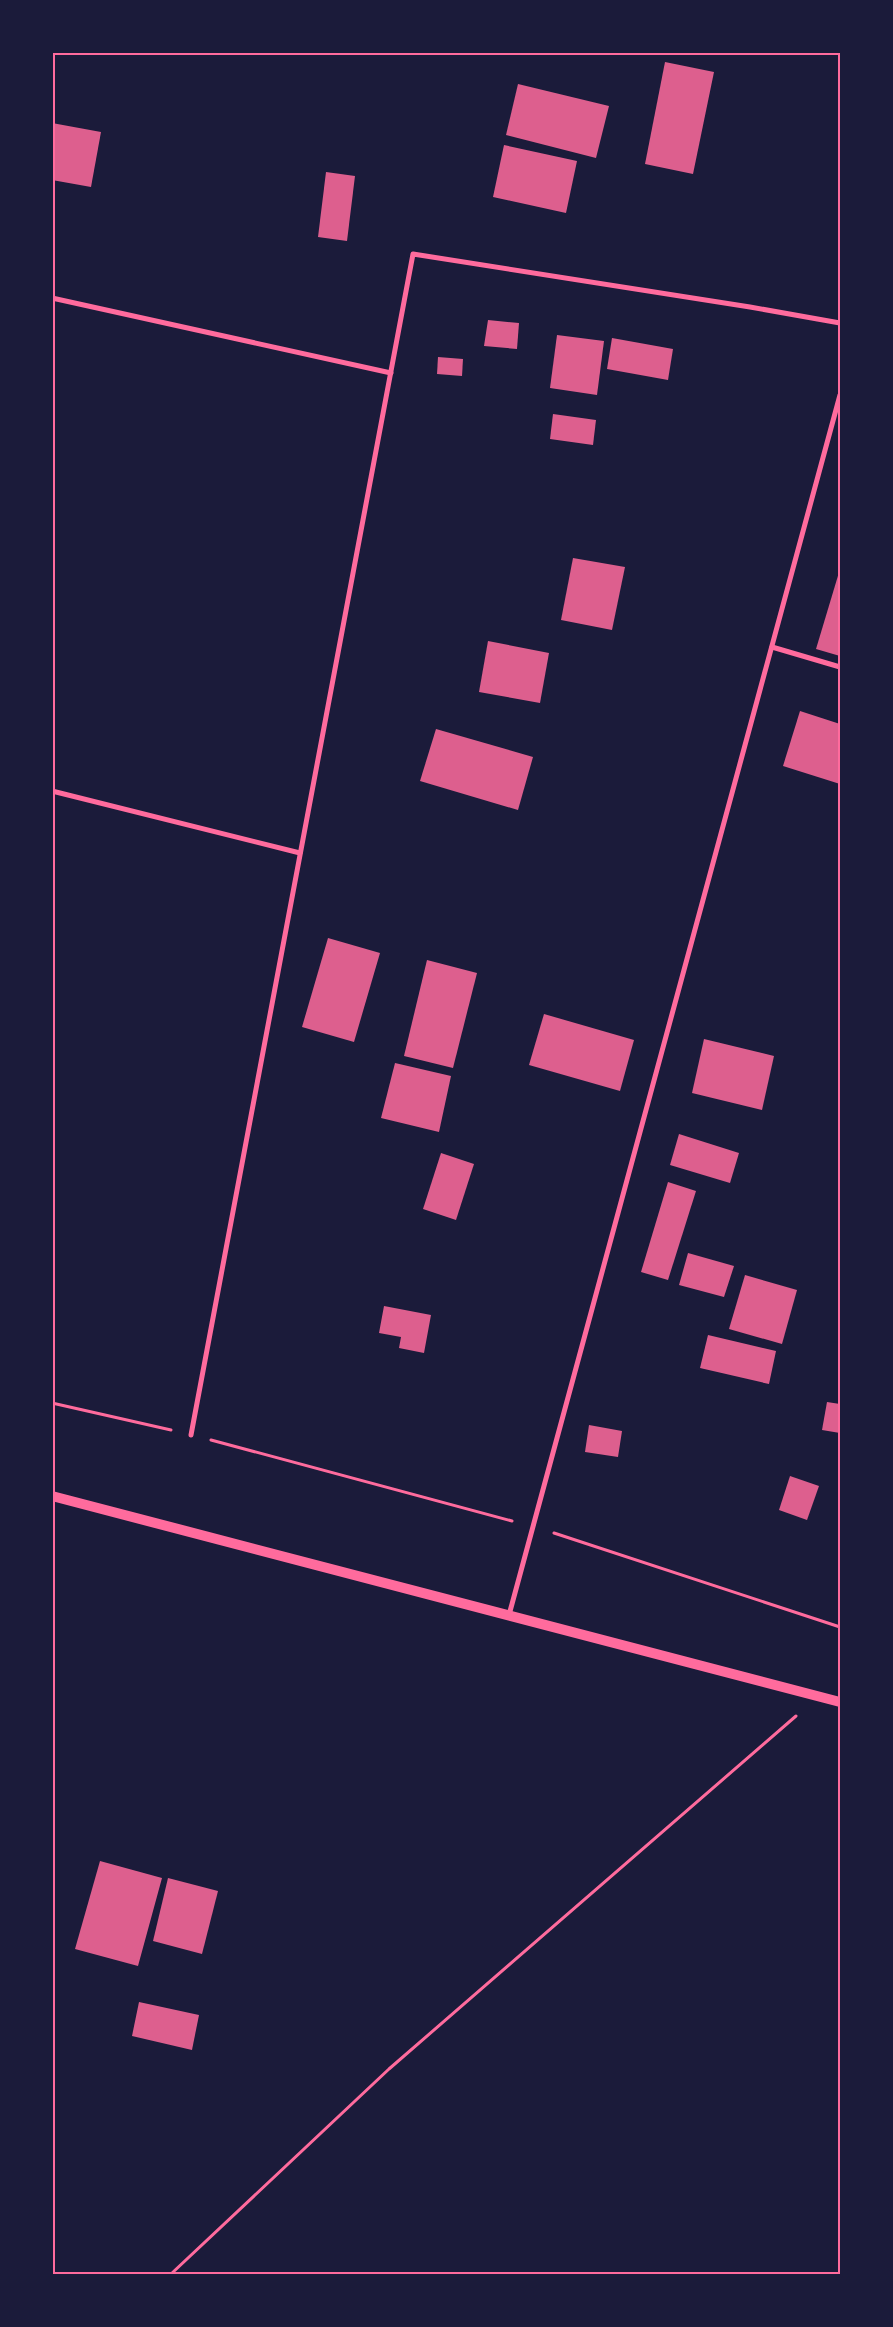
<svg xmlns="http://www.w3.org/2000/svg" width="893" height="2327" viewBox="0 0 893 2327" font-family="'Source Sans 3',sans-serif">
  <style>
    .building { fill: #dd5f8e }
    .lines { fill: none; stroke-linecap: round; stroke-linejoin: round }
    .path { stroke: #ff6b9d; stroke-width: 3 }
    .minor { stroke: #ff6b9d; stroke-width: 5 }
    .secondary { stroke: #ff6b9d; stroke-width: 10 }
    .neatline { fill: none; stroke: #ff6b9d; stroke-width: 2 }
  </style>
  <rect width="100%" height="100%" fill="#1b1b3a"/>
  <g class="building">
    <path d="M 665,62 L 714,72 L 693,174 L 645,164 Z"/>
    <path d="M 518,84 L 609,106 L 596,158 L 506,135 Z"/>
    <path d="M 52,123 L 101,132 L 91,187 L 52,180 Z"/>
    <path d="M 504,145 L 577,161 L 566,213 L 493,197 Z"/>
    <path d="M 326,172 L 355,176 L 347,241 L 318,237 Z"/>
    <path d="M 488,320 L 519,323 L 517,349 L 484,346 Z"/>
    <path d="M 557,335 L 604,341 L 597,395 L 550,388 Z"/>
    <path d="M 612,338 L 673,349 L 668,380 L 607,369 Z"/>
    <path d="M 438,357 L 463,359 L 462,376 L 437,374 Z"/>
    <path d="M 553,414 L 596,420 L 593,445 L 550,439 Z"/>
    <path d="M 573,558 L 625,567 L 612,630 L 561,620 Z"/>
    <path d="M 840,569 L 840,656 L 816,649 Z"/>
    <path d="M 488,641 L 549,653 L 540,703 L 479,692 Z"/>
    <path d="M 800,711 L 840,724 L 840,784 L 783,766 Z"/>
    <path d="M 436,729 L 533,757 L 518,810 L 420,781 Z"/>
    <path d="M 328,938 L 380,953 L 354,1042 L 302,1027 Z"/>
    <path d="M 427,960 L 477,973 L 453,1068 L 404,1056 Z"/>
    <path d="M 544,1014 L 634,1040 L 620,1091 L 529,1065 Z"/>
    <path d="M 704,1039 L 774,1056 L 762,1110 L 692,1093 Z"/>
    <path d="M 395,1063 L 451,1076 L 439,1132 L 381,1118 Z"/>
    <path d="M 679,1134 L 739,1153 L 730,1183 L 670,1165 Z"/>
    <path d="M 441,1153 L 474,1164 L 456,1220 L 423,1209 Z"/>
    <path d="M 668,1182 L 696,1191 L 668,1280 L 641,1272 Z"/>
    <path d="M 688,1253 L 734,1266 L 724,1297 L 679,1285 Z"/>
    <path d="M 745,1275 L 797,1290 L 782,1344 L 729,1329 Z"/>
    <path d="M 384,1306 L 431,1315 L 424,1353 L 399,1348 L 401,1337 L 379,1333 Z"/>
    <path d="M 708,1335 L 776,1351 L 769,1384 L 700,1368 Z"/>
    <path d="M 827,1402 L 840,1404 L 840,1433 L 822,1430 Z"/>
    <path d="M 589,1425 L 622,1431 L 618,1457 L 585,1452 Z"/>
    <path d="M 790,1476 L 819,1486 L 807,1520 L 779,1510 Z"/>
    <path d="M 100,1861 L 162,1878 L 138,1966 L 75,1949 Z"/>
    <path d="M 168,1878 L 218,1891 L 202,1954 L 153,1941 Z"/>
    <path d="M 139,2002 L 199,2015 L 192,2050 L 132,2036 Z"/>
  </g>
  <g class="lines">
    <g class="path">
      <path d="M 52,1403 L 171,1430"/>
      <path d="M 211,1440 L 512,1521"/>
      <path d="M 554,1533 L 840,1627"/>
      <path d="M 171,2274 L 389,2069 L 796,1716"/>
    </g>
    <g class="minor">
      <path d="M 52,298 L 391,373"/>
      <path d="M 772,647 L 840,667"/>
      <path d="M 52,791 L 300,853"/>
      <path d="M 191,1435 L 413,254 L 750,307 L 840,323"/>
      <path d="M 509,1615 L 840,395"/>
    </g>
    <path class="secondary" d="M 52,1496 L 840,1702"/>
  </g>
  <rect width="893" height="2327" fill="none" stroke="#1b1b3a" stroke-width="108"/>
  <rect x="54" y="54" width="785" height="2219" class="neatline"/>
</svg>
